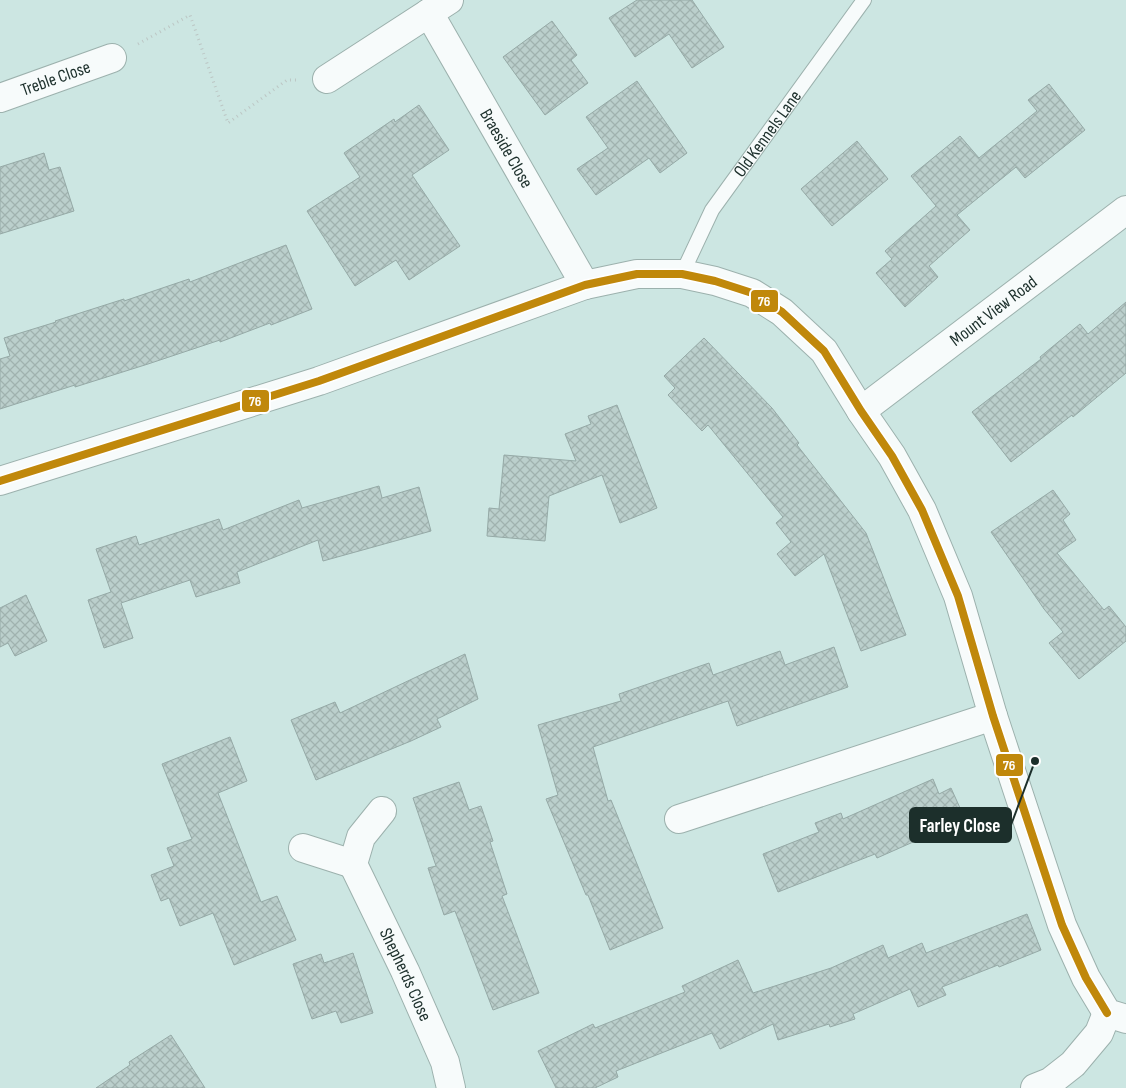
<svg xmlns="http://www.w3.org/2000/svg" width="1126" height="1088" viewBox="0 0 1126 1088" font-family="'Sofia Sans Condensed',sans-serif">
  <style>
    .building { fill: url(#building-cross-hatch); stroke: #95a9a6 }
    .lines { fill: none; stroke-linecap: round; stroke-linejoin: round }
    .lane-casing { stroke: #9cb1ad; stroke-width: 16 }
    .street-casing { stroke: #9cb1ad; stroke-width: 30 }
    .secondary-casing { stroke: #9cb1ad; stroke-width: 30 }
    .path { stroke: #bcc6c4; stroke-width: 3; stroke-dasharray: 1 4; stroke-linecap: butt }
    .lane { stroke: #f7fbfb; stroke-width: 14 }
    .street { stroke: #f7fbfb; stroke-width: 28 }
    .secondary { stroke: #f7fbfb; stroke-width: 28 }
    .bus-1-casing { stroke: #fff; stroke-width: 11 }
    .bus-1 { stroke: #c0880b; stroke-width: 8 }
    .labels { text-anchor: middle; stroke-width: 4; stroke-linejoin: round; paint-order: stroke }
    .street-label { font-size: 18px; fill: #1c2f2b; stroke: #fff }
    .leader { fill: none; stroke: #1c2f2b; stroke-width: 2 }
    .callout-dot { fill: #1c2f2b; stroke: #fff; stroke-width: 2 }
    .callout { fill: #1c2f2b; stroke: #1c2f2b; stroke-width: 2 }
    .callout-label { font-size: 19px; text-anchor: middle; font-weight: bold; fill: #fff }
    .line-badge { stroke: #fff; stroke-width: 2 }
    .badge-label { font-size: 14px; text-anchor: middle; font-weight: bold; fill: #fff }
  </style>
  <defs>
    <pattern id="building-cross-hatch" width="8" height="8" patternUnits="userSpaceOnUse" patternTransform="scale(1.25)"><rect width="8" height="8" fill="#bbcfcc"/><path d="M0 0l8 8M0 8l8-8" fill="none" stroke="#a0b2af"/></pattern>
  </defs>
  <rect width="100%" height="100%" fill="#cce6e2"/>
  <g class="building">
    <path d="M 637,0 L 692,0 L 724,47 L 692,68 L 669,34 L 635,57 L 609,18 Z"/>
    <path d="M 552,21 L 577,55 L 571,60 L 588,83 L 545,115 L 503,57 Z"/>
    <path d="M 637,81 L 687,153 L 660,173 L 649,158 L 596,195 L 577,169 L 608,148 L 586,117 Z"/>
    <path d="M 1049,84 L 1085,130 L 1025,178 L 1016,167 L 957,215 L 970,230 L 929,266 L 938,277 L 905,307 L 876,273 L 892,259 L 885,251 L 936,206 L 911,176 L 960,136 L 979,158 L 1037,111 L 1028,100 Z"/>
    <path d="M 419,105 L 449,150 L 412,175 L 460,246 L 409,280 L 396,260 L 355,286 L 307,211 L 360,177 L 344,153 L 394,119 L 395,122 Z"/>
    <path d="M 857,141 L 888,179 L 832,226 L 801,189 Z"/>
    <path d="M 44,153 L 49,170 L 60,167 L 74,211 L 0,234 L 0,167 Z"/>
    <path d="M 286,245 L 312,309 L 271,325 L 270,323 L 220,342 L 220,340 L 148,364 L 75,387 L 75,385 L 0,409 L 0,359 L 10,356 L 4,338 L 56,322 L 55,321 L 124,299 L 124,301 L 189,279 L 190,282 Z"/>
    <path d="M 1126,302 L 1126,373 L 1073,417 L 1072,415 L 1011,462 L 972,412 L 1041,359 L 1040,357 L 1080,324 L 1088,334 Z"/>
    <path d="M 704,338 L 772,408 L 799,443 L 797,445 L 866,533 L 906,635 L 861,651 L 824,554 L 795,576 L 777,554 L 791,542 L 776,523 L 783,517 L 708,425 L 702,431 L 668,395 L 675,388 L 664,376 Z"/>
    <path d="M 617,405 L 657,508 L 620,523 L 602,475 L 549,496 L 545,541 L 487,536 L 489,508 L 499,509 L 504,455 L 576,461 L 565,434 L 591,424 L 588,416 Z"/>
    <path d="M 379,486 L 382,498 L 419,487 L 431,531 L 323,561 L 318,540 L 237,572 L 240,583 L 196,597 L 190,580 L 121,603 L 133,638 L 104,648 L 88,600 L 111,592 L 96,549 L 136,536 L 139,545 L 219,519 L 223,530 L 299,500 L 302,508 Z"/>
    <path d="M 1053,490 L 1070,514 L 1063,520 L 1076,540 L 1057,553 L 1104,610 L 1109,606 L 1126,627 L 1126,641 L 1079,679 L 1049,643 L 1063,632 L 1044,609 L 991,532 Z"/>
    <path d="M 26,595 L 47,641 L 15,656 L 8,643 L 0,647 L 0,608 Z"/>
    <path d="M 834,647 L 848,687 L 737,726 L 728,701 L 593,747 L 608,801 L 611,800 L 663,928 L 610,950 L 588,895 L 586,895 L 546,799 L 558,795 L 538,725 L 621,701 L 619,694 L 709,663 L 713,675 L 780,651 L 785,665 Z"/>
    <path d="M 465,654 L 478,699 L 437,719 L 441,727 L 411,741 L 316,780 L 291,720 L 335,702 L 340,713 Z"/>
    <path d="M 230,737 L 247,781 L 218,793 L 261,902 L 277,896 L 296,940 L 234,965 L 213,913 L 180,926 L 169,898 L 161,901 L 151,875 L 174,866 L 167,848 L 192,839 L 162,764 Z"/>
    <path d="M 933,779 L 939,794 L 951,788 L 965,819 L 877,858 L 875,854 L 778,892 L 763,854 L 819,832 L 815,823 L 841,813 L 843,819 Z"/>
    <path d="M 459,782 L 469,810 L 481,806 L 493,841 L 490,842 L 507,894 L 502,896 L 539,993 L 493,1010 L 455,911 L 444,915 L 428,868 L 436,866 L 413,798 Z"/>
    <path d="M 1027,914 L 1041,950 L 999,967 L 998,965 L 942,987 L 946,995 L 918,1007 L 910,989 L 853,1014 L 855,1019 L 830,1027 L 829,1024 L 778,1040 L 773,1024 L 720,1049 L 712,1033 L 616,1071 L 618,1077 L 595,1088 L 556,1088 L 538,1051 L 593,1024 L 595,1028 L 685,992 L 682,986 L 738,960 L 753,993 L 831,968 L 883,945 L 888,958 L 922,943 L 926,953 Z"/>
    <path d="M 353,953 L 373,1013 L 341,1023 L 336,1011 L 312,1019 L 293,964 L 321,954 L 324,963 Z"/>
    <path d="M 171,1035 L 205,1088 L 96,1088 L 130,1065 L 129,1062 Z"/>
  </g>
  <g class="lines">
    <g class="lane-casing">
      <g id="lane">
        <path id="s1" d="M 682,274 L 712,210 L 864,0"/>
      </g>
    </g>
    <g class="street-casing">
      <g id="street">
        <path id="s2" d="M 429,13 L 585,285"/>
        <path d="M 327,79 L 449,0"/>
        <path id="s3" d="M 0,98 L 112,58"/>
        <path id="s4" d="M 861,411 L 1126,210"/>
        <path id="s5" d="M 382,811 L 361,837 L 353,864 L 405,971 L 445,1062 L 451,1088"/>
        <path d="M 679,819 L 993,716"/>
        <path d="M 303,848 L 353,864"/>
        <path d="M 1035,1088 L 1050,1082 L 1073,1064 L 1099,1033 L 1107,1013"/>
      </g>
    </g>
    <g class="secondary-casing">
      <path id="secondary" d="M 0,481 L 319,381 L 585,285 L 637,274 L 682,274 L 715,281 L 752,293 L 782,312 L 824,351 L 861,411 L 892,456 L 922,510 L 958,596 L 993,716 L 1062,925 L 1086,978 L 1107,1013 L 1126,1019"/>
    </g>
    <path class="path" d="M 138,44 L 190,15 L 228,123 L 287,80 L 296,80"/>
    <use href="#lane" class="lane"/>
    <use href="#street" class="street"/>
    <use href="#secondary" class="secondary"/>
    <g class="bus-1-casing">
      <path id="bus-1" d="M 0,481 L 319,381 L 585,285 L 637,274 L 682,274 L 715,281 L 752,293 L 782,312 L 824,351 L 861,411 L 892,456 L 922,510 L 958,596 L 993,716 L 1062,925 L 1086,978 L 1107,1013"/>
    </g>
    <use href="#bus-1" class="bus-1"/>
  </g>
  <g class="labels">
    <g class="street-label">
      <text dy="6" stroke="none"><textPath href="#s3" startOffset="59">Treble Close</textPath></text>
      <text dy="6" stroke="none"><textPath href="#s1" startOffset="165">Old Kennels Lane</textPath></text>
      <text dy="6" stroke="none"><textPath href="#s2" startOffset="156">Braeside Close</textPath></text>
      <text dy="6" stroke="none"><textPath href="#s4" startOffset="166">Mount View Road</textPath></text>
      <text dy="6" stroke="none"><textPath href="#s5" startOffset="184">Shepherds Close</textPath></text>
    </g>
  </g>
  <path class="leader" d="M1035 761L1011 825"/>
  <circle class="callout-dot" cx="1035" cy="761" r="5"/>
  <rect class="callout" x="910" y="808" width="101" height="34" rx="5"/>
  <g class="callout-label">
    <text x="960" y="832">Farley Close</text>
  </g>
  <g class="line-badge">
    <rect x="750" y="289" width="29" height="24" rx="5" fill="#c0880b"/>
    <rect x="241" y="389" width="29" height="24" rx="5" fill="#c0880b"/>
    <rect x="995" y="753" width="29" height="24" rx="5" fill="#c0880b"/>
  </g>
  <g class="badge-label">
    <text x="764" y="306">76</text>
    <text x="255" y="406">76</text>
    <text x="1009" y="770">76</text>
  </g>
</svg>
